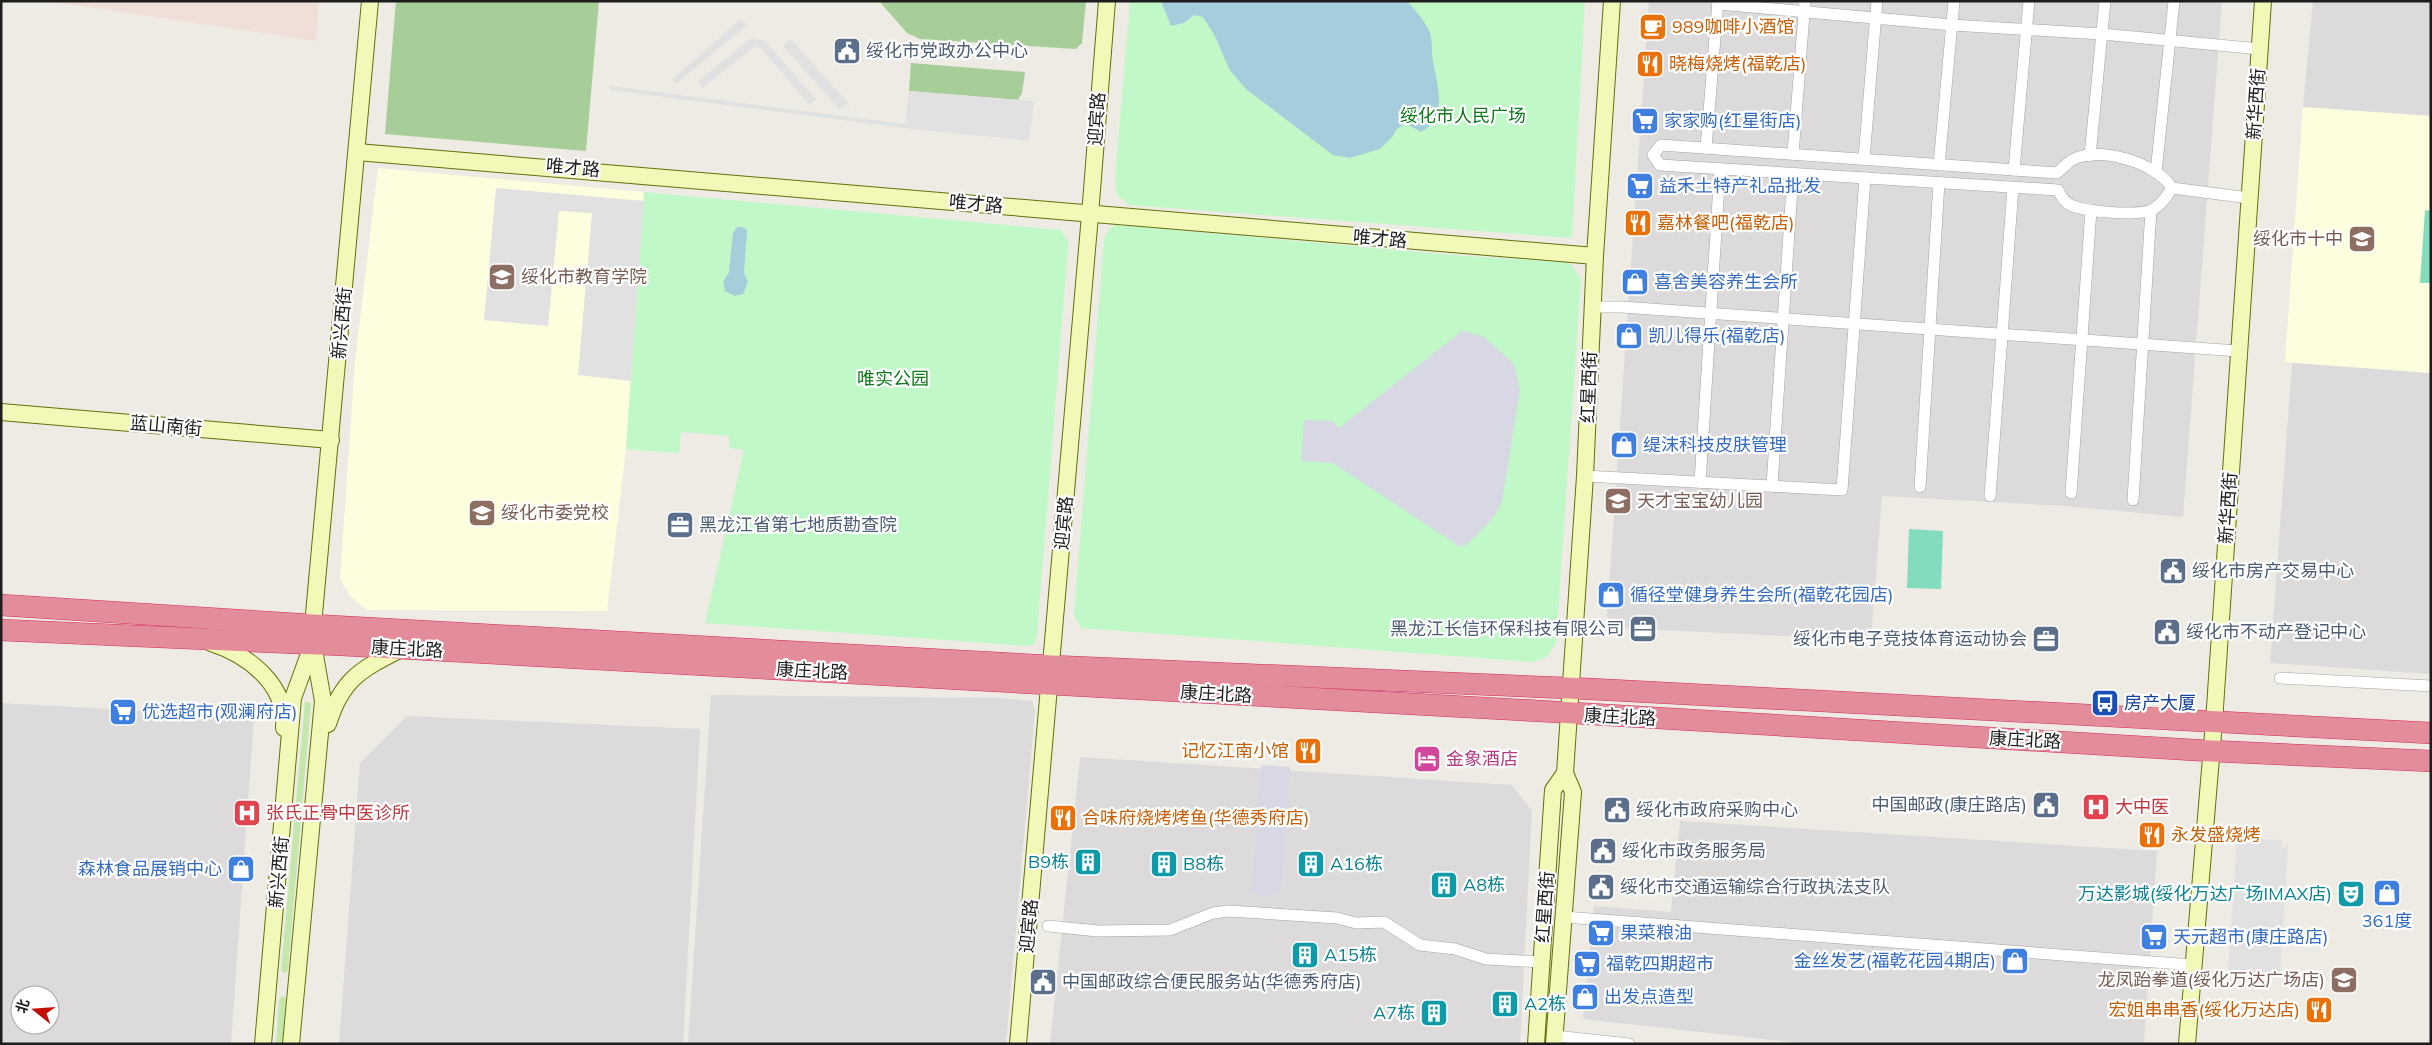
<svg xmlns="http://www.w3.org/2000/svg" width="2432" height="1045" viewBox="0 0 2432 1045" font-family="Mulish,'Noto Sans SC',sans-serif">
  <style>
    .residential { fill: #dcdada; fill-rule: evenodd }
    .education { fill: #fdfedd }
    .military { fill: #f0dfd7 }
    .grass { fill: #c6e7ab }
    .forest { fill: #a7cd99 }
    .park { fill: #c1f8c8 }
    .pitch { fill: #83dcbd }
    .parking { fill: #e1e1e1 }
    .plaza { fill: #d8d8e4 }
    .water { fill: #a5cddb }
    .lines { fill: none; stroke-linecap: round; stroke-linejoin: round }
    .street-casing { stroke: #a4a4a4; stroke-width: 12 }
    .secondary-casing { stroke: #627108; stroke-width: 18 }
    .highway-casing { stroke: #d4295d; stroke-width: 22 }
    .street { stroke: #fff; stroke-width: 11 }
    .secondary { stroke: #f2f8b8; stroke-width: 16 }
    .highway { stroke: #e48d9a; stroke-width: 21 }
    .labels { text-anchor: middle; stroke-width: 4.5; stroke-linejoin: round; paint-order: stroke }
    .food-label { font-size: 18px; fill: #c56008; stroke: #fff; text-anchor: start }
    .service-label { font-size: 18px; fill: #4e5e75; stroke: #fff; text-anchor: start }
    .street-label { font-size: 18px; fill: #1d1d1d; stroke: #fff }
    .park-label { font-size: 18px; fill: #0e791b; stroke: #fff }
    .shop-label { font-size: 18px; fill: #366cbe; stroke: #fff; text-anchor: start }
    .education-label { font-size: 18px; fill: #785e54; stroke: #fff; text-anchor: start }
    .transit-label { font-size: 18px; fill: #164399; stroke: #fff; text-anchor: start }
    .hotel-label { font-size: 18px; fill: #b23c85; stroke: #fff; text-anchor: start }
    .health-label { font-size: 18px; fill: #be3a42; stroke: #fff; text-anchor: start }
    .culture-label { font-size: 18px; fill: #0d838f; stroke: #fff; text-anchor: start }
  </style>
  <rect width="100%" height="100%" fill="#eeebe4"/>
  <g class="residential">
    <path d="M 1649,1 L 2222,1 L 2183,517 L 2066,506 L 1882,496 L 1871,640 L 1618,628 L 1612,625 L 1607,616 Z"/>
    <path d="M 2313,1 L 2431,1 L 2431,116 L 2303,107 Z"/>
    <path d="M 2292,363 L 2431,373 L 2431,674 L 2270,663 Z"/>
    <path d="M 711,695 L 999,698 L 1032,701 L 1035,710 L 1006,1044 L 688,1044 Z"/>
    <path d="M 1,703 L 254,717 L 231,1044 L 1,1044 ZM 20,995 L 50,995 L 50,1025 L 20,1025 Z"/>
    <path d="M 407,716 L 700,729 L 683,1044 L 339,1044 L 360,763 Z"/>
    <path d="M 1080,757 L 1512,785 L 1532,811 L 1520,1044 L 1050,1044 Z"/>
    <path d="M 1680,821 L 2157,851 L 2144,1044 L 1810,1044 L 1583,1019 L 1594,906 L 1671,912 Z"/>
  </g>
  <g class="education">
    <path d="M 2303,107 L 2431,116 L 2431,373 L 2285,362 Z"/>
    <path d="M 378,168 L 644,192 L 626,449 L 607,611 L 367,610 L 351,597 L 344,586 L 340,578 L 355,362 Z"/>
  </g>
  <path class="military" d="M 47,1 L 319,1 L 316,41 Z"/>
  <g class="grass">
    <path d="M 305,701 L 311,703 L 288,970 L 286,974 L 281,971 Z"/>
    <path d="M 282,996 L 287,999 L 283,1044 L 276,1044 L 279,999 Z"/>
  </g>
  <g class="forest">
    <path d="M 396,1 L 599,1 L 586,151 L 385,134 Z"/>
    <path d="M 879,1 L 1086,1 L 1082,43 L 1076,49 L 920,39 L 907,33 Z"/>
    <path d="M 911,63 L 1025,72 L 1022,93 L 1018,100 L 909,91 Z"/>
  </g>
  <g class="park">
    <path d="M 1130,1 L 1585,1 L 1572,238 L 1129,205 L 1117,195 L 1115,179 Z"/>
    <path d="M 644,192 L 1061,230 L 1068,241 L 1068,247 L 1037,635 L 1034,644 L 1028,646 L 705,623 L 744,450 L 729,448 L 729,436 L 681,432 L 679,453 L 626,449 Z"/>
    <path d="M 1118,225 L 1465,256 L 1565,262 L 1572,265 L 1581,280 L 1556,643 L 1547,657 L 1533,662 L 1081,628 L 1074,615 L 1104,240 L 1105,235 L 1113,226 Z"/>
  </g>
  <g class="pitch">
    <path d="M 2425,210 L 2431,211 L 2431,283 L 2420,283 Z"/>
    <path d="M 1909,529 L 1943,531 L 1941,589 L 1907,588 Z"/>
  </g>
  <g class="parking">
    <path d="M 741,19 L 747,25 L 676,84 L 672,79 Z"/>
    <path d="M 751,38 L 765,41 L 816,99 L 809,105 L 762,49 L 757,47 L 753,48 L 702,88 L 698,81 Z"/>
    <path d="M 791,39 L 850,105 L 839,109 L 783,46 Z"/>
    <path d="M 611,86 L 905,124 L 909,91 L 1034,101 L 1029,141 L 904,128 L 610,90 Z"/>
    <path d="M 496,188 L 644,201 L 631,381 L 578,375 L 592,213 L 559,211 L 548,326 L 484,320 Z"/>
    <path d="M 2237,838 L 2282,840 L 2281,848 L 2288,847 L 2280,973 L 2228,972 Z"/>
  </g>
  <g class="plaza">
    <path d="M 1462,331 L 1483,336 L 1514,364 L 1520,390 L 1502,502 L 1496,514 L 1483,529 L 1465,546 L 1459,546 L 1333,463 L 1301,461 L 1304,420 L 1333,421 L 1339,428 Z"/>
    <path d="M 1261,765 L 1290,767 L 1281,890 L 1273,895 L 1264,897 L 1257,895 L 1252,890 Z"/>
  </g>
  <g class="water">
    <path d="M 1164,1 L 1407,1 C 1416,11 1425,21 1430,33 C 1433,42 1431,52 1433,61 C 1437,86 1449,116 1421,132 L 1405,123 L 1396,130 L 1393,136 L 1380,149 L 1350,158 L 1333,155 L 1246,89 L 1229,69 L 1215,36 L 1203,17 L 1194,15 L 1184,23 L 1171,26 L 1162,4 Z"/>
    <path d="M 737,227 L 742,227 L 747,230 L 744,273 L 748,282 L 743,294 L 735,296 L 725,291 L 723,282 L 729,272 L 733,233 Z"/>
  </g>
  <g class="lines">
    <g class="street-casing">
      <g id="street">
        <path d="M 1718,4 L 1952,25 L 2102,34 L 2260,49"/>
        <path d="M 1706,148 L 1718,1"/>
        <path d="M 1793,154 L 1805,1"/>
        <path d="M 2090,156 L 2105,1"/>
        <path d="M 1864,159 L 1877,1"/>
        <path d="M 1939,165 L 1954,1"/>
        <path d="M 2014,170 L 2029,1"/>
        <path d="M 2156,172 L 2174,1"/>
        <path d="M 2172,188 C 2167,196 2160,207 2151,210 C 2137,216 2079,212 2067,203 C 2063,200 2060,194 2058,190 L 1660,165 L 1653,155 L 1661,145 L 2057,173 C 2062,169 2067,163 2072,160 C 2099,145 2157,163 2172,188 L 2249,198"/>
        <path d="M 1592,307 L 1622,307 L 2238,351"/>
        <path d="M 1585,476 L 1842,490 L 1865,178"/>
        <path d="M 1700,482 L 1720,169"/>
        <path d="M 1772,486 L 1793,173"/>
        <path d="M 1920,487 L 1939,183"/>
        <path d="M 2071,493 L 2091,210"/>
        <path d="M 1990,496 L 2013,188"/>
        <path d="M 2133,500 L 2151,210"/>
        <path d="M 2280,678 L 2431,686"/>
        <path d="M 1564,917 L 2193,965"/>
        <path d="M 1048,926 L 1098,931 L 1170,930 L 1213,913 L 1229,911 L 1337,918 L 1356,923 L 1384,922 L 1420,945 L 1455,949 L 1486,959 L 1541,962"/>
        <path d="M 1555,1036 L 1629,1044"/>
      </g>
    </g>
    <g class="secondary-casing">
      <g id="secondary">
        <path d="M 357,152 L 1595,256"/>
        <path d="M 1,412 L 331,440"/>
        <path d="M 211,643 C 248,655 287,684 284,728"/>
        <path d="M 328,724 C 342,678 362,669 403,648"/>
        <path d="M 1565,773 L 1585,476 L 1595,256 L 1612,1"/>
        <path d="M 263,1044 L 293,698 L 312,646"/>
        <path d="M 291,1044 L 323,701 L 313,644 L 313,625 L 370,1"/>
        <path d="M 1018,1044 L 1090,215 L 1107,1"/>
        <path d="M 1536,1044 L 1553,790 L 1565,773 L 1573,792 L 1554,1044"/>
        <path d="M 2187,1044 L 2214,722 L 2263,1"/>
      </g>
    </g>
    <g class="highway-casing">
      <g id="highway">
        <path d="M 1,605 L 313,625 L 1052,666 L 1591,689 L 2431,733"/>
        <path d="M 1,630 L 342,645 L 1540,711 L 2211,751 L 2431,761"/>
      </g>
    </g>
    <use href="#street" class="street"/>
    <use href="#secondary" class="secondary"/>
    <use href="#highway" class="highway"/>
  </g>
  <defs>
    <g id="cafe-square" transform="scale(1.4375)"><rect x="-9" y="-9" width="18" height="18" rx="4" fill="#e8710a" stroke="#fff"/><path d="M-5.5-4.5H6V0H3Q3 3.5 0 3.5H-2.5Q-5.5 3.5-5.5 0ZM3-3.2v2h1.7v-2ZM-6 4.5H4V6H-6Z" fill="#fff"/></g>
    <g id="civic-square" transform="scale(1.4375)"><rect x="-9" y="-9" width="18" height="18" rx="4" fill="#5c6f8a" stroke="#fff"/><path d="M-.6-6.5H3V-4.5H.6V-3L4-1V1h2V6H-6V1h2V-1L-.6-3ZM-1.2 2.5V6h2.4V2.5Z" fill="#fff"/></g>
    <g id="restaurant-square" transform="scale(1.4375)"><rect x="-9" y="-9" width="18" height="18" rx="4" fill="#e8710a" stroke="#fff"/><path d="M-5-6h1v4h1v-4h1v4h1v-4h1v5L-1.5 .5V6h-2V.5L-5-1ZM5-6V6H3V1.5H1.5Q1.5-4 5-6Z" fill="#fff"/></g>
    <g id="supermarket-square" transform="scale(1.4375)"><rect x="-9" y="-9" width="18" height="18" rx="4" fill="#3f7fe0" stroke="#fff"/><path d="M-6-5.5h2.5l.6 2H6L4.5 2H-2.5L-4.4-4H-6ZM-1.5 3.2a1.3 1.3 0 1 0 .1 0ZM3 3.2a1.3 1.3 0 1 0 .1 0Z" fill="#fff"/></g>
    <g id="school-square" transform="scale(1.4375)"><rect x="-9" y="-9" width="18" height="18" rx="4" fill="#8d6e63" stroke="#fff"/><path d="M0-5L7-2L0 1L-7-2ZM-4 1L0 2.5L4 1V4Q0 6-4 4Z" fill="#fff"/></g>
    <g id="shop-square" transform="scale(1.4375)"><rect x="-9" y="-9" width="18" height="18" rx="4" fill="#3f7fe0" stroke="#fff"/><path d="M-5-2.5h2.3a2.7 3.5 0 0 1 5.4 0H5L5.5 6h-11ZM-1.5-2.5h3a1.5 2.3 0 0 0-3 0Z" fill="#fff"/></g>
    <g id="office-square" transform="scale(1.4375)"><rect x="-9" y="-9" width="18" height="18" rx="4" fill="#5c6f8a" stroke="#fff"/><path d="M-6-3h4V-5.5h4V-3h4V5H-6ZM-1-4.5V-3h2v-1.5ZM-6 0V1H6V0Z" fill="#fff"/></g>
    <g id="bus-square" transform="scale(1.4375)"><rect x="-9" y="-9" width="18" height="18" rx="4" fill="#1a4fb4" stroke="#fff"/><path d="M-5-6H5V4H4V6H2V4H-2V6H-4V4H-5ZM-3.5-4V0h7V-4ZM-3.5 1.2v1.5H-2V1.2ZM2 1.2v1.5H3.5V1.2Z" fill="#fff"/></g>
    <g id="hotel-square" transform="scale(1.4375)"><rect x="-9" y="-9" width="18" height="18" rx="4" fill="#d1479c" stroke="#fff"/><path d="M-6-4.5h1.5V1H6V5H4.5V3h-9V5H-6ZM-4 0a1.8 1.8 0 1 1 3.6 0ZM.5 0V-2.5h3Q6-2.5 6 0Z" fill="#fff"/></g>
    <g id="hospital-square" transform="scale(1.4375)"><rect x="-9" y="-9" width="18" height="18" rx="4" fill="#e0444e" stroke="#fff"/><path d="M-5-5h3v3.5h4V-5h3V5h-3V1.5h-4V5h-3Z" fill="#fff"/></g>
    <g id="building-square" transform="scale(1.4375)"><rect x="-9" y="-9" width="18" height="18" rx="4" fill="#0f9aa8" stroke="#fff"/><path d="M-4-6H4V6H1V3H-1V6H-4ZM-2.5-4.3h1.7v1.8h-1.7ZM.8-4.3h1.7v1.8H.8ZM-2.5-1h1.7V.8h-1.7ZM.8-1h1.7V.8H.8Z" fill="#fff"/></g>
    <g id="theatre-square" transform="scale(1.4375)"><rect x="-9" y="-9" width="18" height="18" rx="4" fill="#0f9aa8" stroke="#fff"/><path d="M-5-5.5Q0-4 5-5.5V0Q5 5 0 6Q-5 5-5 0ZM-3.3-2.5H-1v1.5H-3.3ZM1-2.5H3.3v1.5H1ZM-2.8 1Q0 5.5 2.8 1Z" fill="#fff"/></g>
  </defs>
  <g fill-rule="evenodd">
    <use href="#cafe-square" x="1653" y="27"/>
    <use href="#civic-square" x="847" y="51"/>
    <use href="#restaurant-square" x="1650" y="64"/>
    <use href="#supermarket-square" x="1645" y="121"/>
    <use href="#supermarket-square" x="1640" y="186"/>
    <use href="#restaurant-square" x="1638" y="223"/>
    <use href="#school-square" x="2362" y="239"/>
    <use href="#school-square" x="502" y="277"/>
    <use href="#shop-square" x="1635" y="282"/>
    <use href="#shop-square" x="1629" y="336"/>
    <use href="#shop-square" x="1624" y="445"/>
    <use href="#school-square" x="1618" y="501"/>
    <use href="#school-square" x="482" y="513"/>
    <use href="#office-square" x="680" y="525"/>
    <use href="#civic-square" x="2173" y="571"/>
    <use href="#shop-square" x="1611" y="595"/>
    <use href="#office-square" x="1643" y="629"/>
    <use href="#civic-square" x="2167" y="632"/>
    <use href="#office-square" x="2046" y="639"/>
    <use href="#bus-square" x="2105" y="703"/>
    <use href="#supermarket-square" x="123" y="712"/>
    <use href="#restaurant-square" x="1308" y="751"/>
    <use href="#hotel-square" x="1427" y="759"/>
    <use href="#civic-square" x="2046" y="805"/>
    <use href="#hospital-square" x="2096" y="807"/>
    <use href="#civic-square" x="1617" y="810"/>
    <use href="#hospital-square" x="247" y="813"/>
    <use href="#restaurant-square" x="1063" y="818"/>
    <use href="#restaurant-square" x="2152" y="835"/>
    <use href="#civic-square" x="1603" y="851"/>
    <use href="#building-square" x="1088" y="862"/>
    <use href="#building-square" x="1164" y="864"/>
    <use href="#building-square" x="1311" y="864"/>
    <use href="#shop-square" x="241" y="869"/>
    <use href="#building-square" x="1444" y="885"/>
    <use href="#civic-square" x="1601" y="887"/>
    <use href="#shop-square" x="2387" y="893"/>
    <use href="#theatre-square" x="2351" y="894"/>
    <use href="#supermarket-square" x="1601" y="933"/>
    <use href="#supermarket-square" x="2154" y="937"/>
    <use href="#building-square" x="1305" y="955"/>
    <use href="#shop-square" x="2015" y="961"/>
    <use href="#supermarket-square" x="1587" y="964"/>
    <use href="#school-square" x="2344" y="980"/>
    <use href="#civic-square" x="1043" y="982"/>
    <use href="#shop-square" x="1585" y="997"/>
    <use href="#building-square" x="1505" y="1004"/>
    <use href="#restaurant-square" x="2319" y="1010"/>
    <use href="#building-square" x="1434" y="1013"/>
  </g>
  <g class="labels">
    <g class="food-label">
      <text x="1672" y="33">989咖啡小酒馆</text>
      <text x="1669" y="70">晓梅烧烤(福乾店)</text>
      <text x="1657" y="229">嘉林餐吧(福乾店)</text>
      <text x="1289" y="757" text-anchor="end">记忆江南小馆</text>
      <text x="1082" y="824">合味府烧烤烤鱼(华德秀府店)</text>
      <text x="2171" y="841">永发盛烧烤</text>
      <text x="2300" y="1016" text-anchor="end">宏姐串串香(绥化万达店)</text>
    </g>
    <g class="service-label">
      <text x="866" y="57">绥化市党政办公中心</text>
      <text x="699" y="531">黑龙江省第七地质勘查院</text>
      <text x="2192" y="577">绥化市房产交易中心</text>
      <text x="1624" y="635" text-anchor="end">黑龙江长信环保科技有限公司</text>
      <text x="2186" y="638">绥化市不动产登记中心</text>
      <text x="2027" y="645" text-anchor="end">绥化市电子竞技体育运动协会</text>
      <text x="2027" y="811" text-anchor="end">中国邮政(康庄路店)</text>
      <text x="1636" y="816">绥化市政府采购中心</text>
      <text x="1622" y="857">绥化市政务服务局</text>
      <text x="1620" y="893">绥化市交通运输综合行政执法支队</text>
      <text x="1062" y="988">中国邮政综合便民服务站(华德秀府店)</text>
    </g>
    <g class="street-label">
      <text transform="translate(2256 104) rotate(-86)" y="6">新华西街</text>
      <text transform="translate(1097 119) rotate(-86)" y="6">迎宾路</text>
      <text transform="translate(573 168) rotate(5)" y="6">唯才路</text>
      <text transform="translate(976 204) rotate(5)" y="6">唯才路</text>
      <text transform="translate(1380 239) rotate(5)" y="6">唯才路</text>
      <text transform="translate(342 323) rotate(-85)" y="6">新兴西街</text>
      <text transform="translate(1589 387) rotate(-88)" y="6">红星西街</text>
      <text transform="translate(166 426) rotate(5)" y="6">蓝山南街</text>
      <text transform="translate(2228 508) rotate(-86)" y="6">新华西街</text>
      <text transform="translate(1064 523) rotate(-85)" y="6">迎宾路</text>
      <text transform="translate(407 649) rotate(3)" y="6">康庄北路</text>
      <text transform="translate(812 671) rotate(3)" y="6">康庄北路</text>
      <text transform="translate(1216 694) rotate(3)" y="6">康庄北路</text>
      <text transform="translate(1620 717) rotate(3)" y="6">康庄北路</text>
      <text transform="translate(2025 740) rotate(3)" y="6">康庄北路</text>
      <text transform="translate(279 872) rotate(-85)" y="6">新兴西街</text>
      <text transform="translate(1545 907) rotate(-86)" y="6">红星西街</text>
      <text transform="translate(1029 926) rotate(-85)" y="6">迎宾路</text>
    </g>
    <g class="park-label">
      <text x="1463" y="122">绥化市人民广场</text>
      <text x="893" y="385">唯实公园</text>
    </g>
    <g class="shop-label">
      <text x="1664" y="127">家家购(红星街店)</text>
      <text x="1659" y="192">益禾土特产礼品批发</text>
      <text x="1654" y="288">喜舍美容养生会所</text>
      <text x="1648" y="342">凯儿得乐(福乾店)</text>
      <text x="1643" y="451">缇沫科技皮肤管理</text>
      <text x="1630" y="601">循径堂健身养生会所(福乾花园店)</text>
      <text x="142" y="718">优选超市(观澜府店)</text>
      <text x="222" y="875" text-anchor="end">森林食品展销中心</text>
      <text x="2387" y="927" text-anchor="middle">361度</text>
      <text x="1620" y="939">果菜粮油</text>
      <text x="2173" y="943">天元超市(康庄路店)</text>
      <text x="1996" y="967" text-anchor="end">金丝发艺(福乾花园4期店)</text>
      <text x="1606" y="970">福乾四期超市</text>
      <text x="1604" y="1003">出发点造型</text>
    </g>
    <g class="education-label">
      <text x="2343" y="245" text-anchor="end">绥化市十中</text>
      <text x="521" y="283">绥化市教育学院</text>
      <text x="1637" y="507">天才宝宝幼儿园</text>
      <text x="501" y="519">绥化市委党校</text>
      <text x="2325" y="986" text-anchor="end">龙凤跆拳道(绥化万达广场店)</text>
    </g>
    <g class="transit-label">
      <text x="2124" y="709">房产大厦</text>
    </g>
    <g class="hotel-label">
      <text x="1446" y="765">金象酒店</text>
    </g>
    <g class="health-label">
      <text x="2115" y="813">大中医</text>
      <text x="266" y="819">张氏正骨中医诊所</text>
    </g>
    <g class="culture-label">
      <text x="1069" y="868" text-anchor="end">B9栋</text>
      <text x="1183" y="870">B8栋</text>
      <text x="1330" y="870">A16栋</text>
      <text x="1463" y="891">A8栋</text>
      <text x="2332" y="900" text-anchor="end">万达影城(绥化万达广场IMAX店)</text>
      <text x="1324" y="961">A15栋</text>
      <text x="1524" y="1010">A2栋</text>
      <text x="1415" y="1019" text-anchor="end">A7栋</text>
    </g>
  </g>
  <rect width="2432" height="1045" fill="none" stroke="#1d1d1d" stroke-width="5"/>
  <g transform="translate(35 1010) rotate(287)"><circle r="24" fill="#ffffff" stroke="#a5a5a5"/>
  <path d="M0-4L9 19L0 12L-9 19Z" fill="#c50d06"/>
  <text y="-8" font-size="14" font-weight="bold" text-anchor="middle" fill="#1d1d1d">北</text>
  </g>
</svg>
